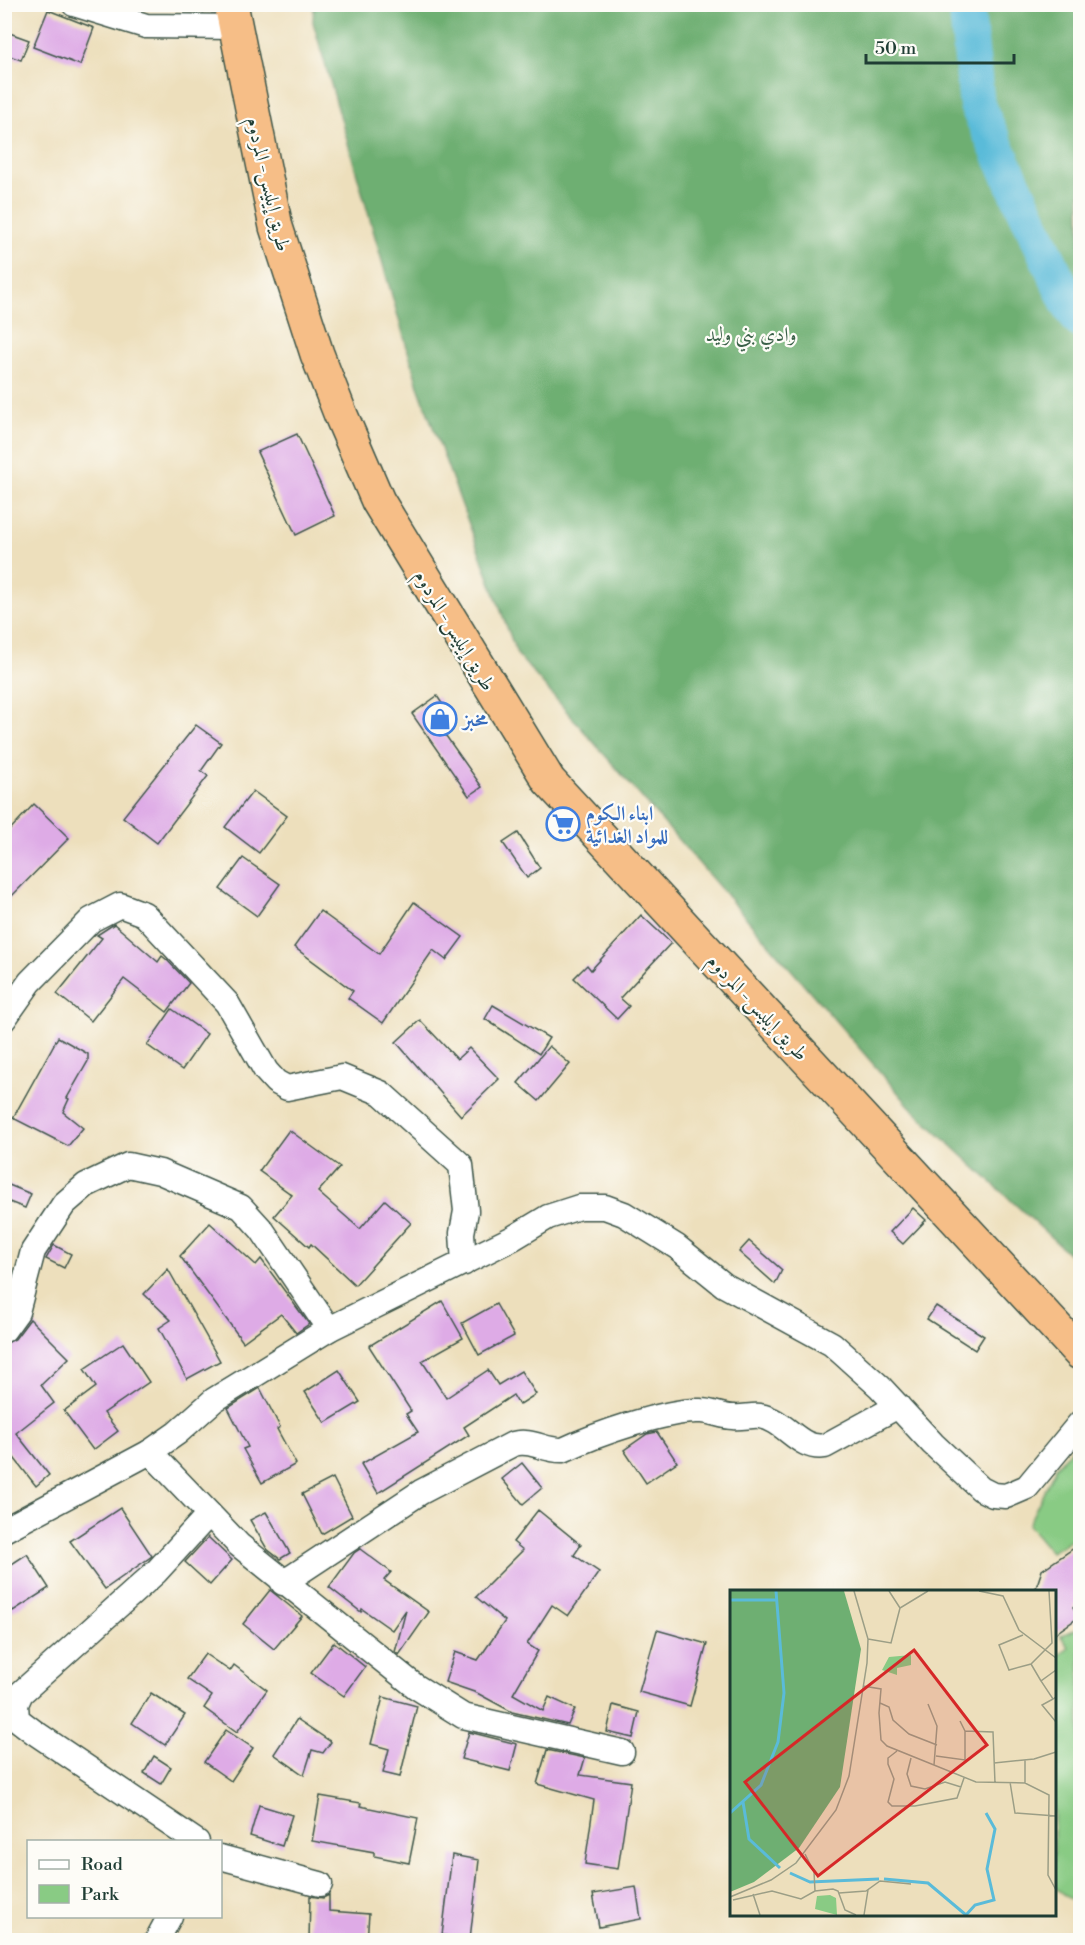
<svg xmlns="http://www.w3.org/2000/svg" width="1085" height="1945" viewBox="0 0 1085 1945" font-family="'Libre Bodoni',Amiri,serif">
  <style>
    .green { fill: #89cb84; stroke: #54845c; stroke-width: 1.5 }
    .forest { fill: #6eaf72; stroke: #467653; stroke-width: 1.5 }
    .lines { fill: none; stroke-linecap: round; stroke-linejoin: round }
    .river { stroke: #5abbd9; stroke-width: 36 }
    .building { fill: #deabe6 }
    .street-casing { stroke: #3e5548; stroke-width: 27 }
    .highway-casing { stroke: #3e5548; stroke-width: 36 }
    .street { stroke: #fff; stroke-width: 24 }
    .highway { stroke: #f6be87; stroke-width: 33 }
    .labels { text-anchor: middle; stroke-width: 4.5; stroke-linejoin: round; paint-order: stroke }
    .street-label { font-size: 20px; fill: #1f3d34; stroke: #fdfcf7 }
    .park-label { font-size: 20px; fill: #3a6048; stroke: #fdfcf7 }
    .shop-label { font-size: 20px; font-weight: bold; fill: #366cbe; stroke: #fdfcf7; text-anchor: start }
    .inset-river { fill: none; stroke: #5abbd9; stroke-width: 3 }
    .inset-road { fill: none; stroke: #9b9e86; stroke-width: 1.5 }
    .view { fill: #d62828; fill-opacity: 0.15; stroke: #d62828; stroke-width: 3 }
    .inset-edge { fill: none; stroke: #1f3d34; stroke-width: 3 }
  </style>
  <rect width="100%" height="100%" fill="#fdfcf7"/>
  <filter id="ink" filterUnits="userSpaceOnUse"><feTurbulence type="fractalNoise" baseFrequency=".0167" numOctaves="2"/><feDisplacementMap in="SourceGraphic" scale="12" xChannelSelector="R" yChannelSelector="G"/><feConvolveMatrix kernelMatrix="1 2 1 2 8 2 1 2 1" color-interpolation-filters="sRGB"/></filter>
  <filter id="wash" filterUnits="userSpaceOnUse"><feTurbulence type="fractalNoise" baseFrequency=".008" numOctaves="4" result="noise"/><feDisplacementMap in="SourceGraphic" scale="24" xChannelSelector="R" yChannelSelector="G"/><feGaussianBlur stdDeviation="1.35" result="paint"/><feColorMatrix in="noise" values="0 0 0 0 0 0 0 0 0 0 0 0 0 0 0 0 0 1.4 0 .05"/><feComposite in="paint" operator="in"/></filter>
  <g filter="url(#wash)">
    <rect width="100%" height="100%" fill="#eddfbc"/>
    <g class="green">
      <path d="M 1080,1439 L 1080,1535 L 1051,1552 L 1028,1525 L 1056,1467 Z"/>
      <path d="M 1080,1627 L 1080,1884 L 1072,1901 L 1054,1887 L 1054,1659 L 1069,1648 L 1061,1636 Z"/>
    </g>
    <path class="forest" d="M 314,4 L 1080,5 L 1080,1264 L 914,1111 L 517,654 L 419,389 L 313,22 Z"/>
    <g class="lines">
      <path class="river" d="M 966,4 L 977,105 L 1068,302 L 1080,320"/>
    </g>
    <g id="blocks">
      <g class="building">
        <path d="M 48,10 L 94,28 L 80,65 L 33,47 Z"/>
        <path d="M 4,31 L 29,40 L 21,60 L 4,54 Z"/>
        <path d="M 297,434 L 335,516 L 296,535 L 257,452 Z"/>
        <path d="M 437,696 L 447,711 L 434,719 L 482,787 L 469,796 L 412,714 Z"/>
        <path d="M 196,725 L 221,743 L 201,771 L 208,776 L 157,843 L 123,817 Z"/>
        <path d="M 253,791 L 287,816 L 259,853 L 225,827 Z"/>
        <path d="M 34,804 L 69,838 L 4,904 L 4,836 Z"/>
        <path d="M 518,833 L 540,868 L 527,878 L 503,843 Z"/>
        <path d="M 243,858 L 280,884 L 257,916 L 220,889 Z"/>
        <path d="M 414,902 L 463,937 L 446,960 L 433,950 L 383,1023 L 348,998 L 353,991 L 294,947 L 320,911 L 379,954 Z"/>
        <path d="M 641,915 L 671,943 L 620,998 L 629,1006 L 617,1019 L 574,978 L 587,965 L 591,970 Z"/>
        <path d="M 114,924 L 158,962 L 162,956 L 167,960 L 189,983 L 167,1012 L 124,979 L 91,1021 L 57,994 L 102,938 L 97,935 Z"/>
        <path d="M 493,1005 L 549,1038 L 539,1054 L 485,1019 Z"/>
        <path d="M 172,1009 L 207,1034 L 182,1070 L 147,1045 Z"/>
        <path d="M 420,1020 L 457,1059 L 469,1048 L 499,1079 L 461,1116 L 396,1042 Z"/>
        <path d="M 58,1037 L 88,1054 L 88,1061 L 67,1098 L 69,1099 L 63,1112 L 83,1128 L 68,1146 L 13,1118 Z"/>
        <path d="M 549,1046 L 570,1064 L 539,1101 L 518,1083 Z"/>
        <path d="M 289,1130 L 340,1167 L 318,1192 L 360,1229 L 385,1200 L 411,1223 L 355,1285 L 311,1244 L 309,1247 L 274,1216 L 292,1195 L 259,1171 Z"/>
        <path d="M 4,1183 L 31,1194 L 25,1208 L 4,1200 Z"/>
        <path d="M 913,1208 L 926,1220 L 903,1244 L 890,1232 Z"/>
        <path d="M 210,1223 L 256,1265 L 261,1259 L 309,1324 L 296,1333 L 281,1314 L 243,1342 L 180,1256 Z"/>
        <path d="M 749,1241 L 782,1270 L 775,1284 L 739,1252 Z"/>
        <path d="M 54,1245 L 71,1254 L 64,1268 L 46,1259 Z"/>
        <path d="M 168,1269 L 220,1361 L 187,1379 L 159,1328 L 171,1320 L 144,1294 Z"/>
        <path d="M 442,1301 L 463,1338 L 422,1361 L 446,1398 L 488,1370 L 498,1385 L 521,1371 L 536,1394 L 519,1405 L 513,1395 L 464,1427 L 469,1435 L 378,1493 L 361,1464 L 418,1432 L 406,1414 L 411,1411 L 369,1346 Z"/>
        <path d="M 496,1304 L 514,1336 L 479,1355 L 462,1323 Z"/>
        <path d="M 936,1306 L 984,1336 L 975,1350 L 927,1319 Z"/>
        <path d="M 30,1319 L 69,1358 L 41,1385 L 54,1403 L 16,1433 L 49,1475 L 36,1486 L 4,1445 L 4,1344 L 15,1339 Z"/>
        <path d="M 123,1343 L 149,1382 L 104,1413 L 118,1431 L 93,1450 L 64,1411 L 96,1387 L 84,1369 Z"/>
        <path d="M 339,1370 L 360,1402 L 325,1423 L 305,1392 Z"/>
        <path d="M 260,1388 L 280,1427 L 277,1429 L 296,1464 L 262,1483 L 243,1449 L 248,1447 L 228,1408 Z"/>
        <path d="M 657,1432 L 677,1462 L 646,1483 L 624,1450 L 647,1434 Z"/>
        <path d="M 522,1463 L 542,1488 L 523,1504 L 502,1479 Z"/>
        <path d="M 333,1478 L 352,1516 L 322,1534 L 302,1494 Z"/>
        <path d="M 120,1508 L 152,1556 L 105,1589 L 70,1541 Z"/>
        <path d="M 538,1510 L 581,1545 L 574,1555 L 599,1572 L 568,1616 L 552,1605 L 527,1644 L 538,1651 L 513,1694 L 543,1711 L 549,1697 L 575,1709 L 568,1725 L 512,1712 L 477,1693 L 445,1682 L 455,1652 L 478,1660 L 505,1621 L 476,1597 L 523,1550 L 513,1542 Z"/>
        <path d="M 266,1512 L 290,1553 L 280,1559 L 267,1549 L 250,1520 Z"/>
        <path d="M 208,1537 L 232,1560 L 210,1585 L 185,1562 Z"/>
        <path d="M 1080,1544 L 1080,1601 L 1073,1607 L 1079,1617 L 1053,1635 L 1053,1591 L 1035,1591 L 1042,1570 Z"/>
        <path d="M 360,1549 L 391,1572 L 384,1580 L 429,1612 L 399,1655 L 395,1652 L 406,1610 L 392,1630 L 362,1609 L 361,1612 L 329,1587 L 354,1553 Z"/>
        <path d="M 27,1554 L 49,1588 L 13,1611 L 4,1598 L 4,1569 Z"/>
        <path d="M 270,1590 L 302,1616 L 274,1649 L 243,1624 Z"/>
        <path d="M 657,1630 L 707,1644 L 690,1706 L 639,1692 Z"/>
        <path d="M 334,1642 L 365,1667 L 344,1696 L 311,1673 Z"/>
        <path d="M 205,1654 L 230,1671 L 234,1665 L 267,1690 L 237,1732 L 204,1708 L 212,1696 L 187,1679 Z"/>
        <path d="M 151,1693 L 185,1715 L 165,1745 L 132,1723 Z"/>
        <path d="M 383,1697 L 417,1706 L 400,1777 L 383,1773 L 389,1749 L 371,1744 Z"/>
        <path d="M 613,1705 L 639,1712 L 633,1738 L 607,1732 Z"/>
        <path d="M 297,1719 L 331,1742 L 323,1753 L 312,1750 L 304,1775 L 274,1754 Z"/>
        <path d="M 226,1730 L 253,1748 L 231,1781 L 204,1762 Z"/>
        <path d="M 469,1732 L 517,1744 L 510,1771 L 461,1759 Z"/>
        <path d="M 547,1750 L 585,1758 L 580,1775 L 631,1782 L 618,1869 L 585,1864 L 594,1800 L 537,1784 Z"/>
        <path d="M 154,1756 L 171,1767 L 161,1784 L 144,1773 Z"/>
        <path d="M 320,1796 L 361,1803 L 360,1806 L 418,1818 L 409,1863 L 374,1856 L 374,1852 L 312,1841 Z"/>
        <path d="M 259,1805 L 292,1815 L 282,1846 L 250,1836 Z"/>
        <path d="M 452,1855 L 479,1860 L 470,1939 L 442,1935 Z"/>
        <path d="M 636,1887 L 641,1919 L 599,1927 L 593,1894 Z"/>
        <path d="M 329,1895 L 329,1911 L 369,1914 L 367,1941 L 309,1941 L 310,1896 L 323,1898 Z"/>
      </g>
    </g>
  </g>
  <g filter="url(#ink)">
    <use href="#blocks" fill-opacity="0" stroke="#3e5548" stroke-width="1.5"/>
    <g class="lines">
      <g class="street-casing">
        <g id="street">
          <path d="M 74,4 L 146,26 L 234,27"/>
          <path d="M 4,1019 L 30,982 L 91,920 L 120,905 L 144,914 L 227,1003 L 266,1071 L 276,1082 L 287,1088 L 342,1077 L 381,1093 L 461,1165 L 466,1211 L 462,1233 L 464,1263"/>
          <path d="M 4,1330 L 17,1312 L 33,1251 L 64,1204 L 86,1185 L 128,1165 L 160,1172 L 241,1207 L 262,1230 L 329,1329"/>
          <path d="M 150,1452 L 239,1545 L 415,1686 L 463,1716 L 622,1752"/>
          <path d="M 4,1530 L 150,1452 L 177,1433 L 214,1400 L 329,1329 L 513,1238 L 548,1217 L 579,1207 L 605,1207 L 624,1214 L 677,1247 L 724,1285 L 832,1344 L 880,1387 L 933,1444 L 981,1489 L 993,1495 L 1006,1496 L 1027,1487 L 1080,1423"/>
          <path d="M 283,1583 L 421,1492 L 513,1444 C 531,1439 545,1451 563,1450 C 595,1435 667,1409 701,1411 C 712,1411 722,1417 733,1417 C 742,1418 752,1415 760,1416 C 786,1420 799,1451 825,1446 L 898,1406"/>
          <path d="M 197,1842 L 34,1732 L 17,1719 L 16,1704 L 21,1693 L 156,1572 L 209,1514"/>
          <path d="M 220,1857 L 320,1884"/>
          <path d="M 157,1940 L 170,1916"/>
        </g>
      </g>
      <g class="highway-casing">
        <path id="highway" d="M 231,4 L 276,227 L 317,354 L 340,413 L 378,501 L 549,781 L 1080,1353"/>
      </g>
      <use href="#street" class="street"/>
      <use href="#highway" class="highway"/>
    </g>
  </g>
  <defs>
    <g id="shop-ring" transform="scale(1.725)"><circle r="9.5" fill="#fdfcf7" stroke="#3f7fe0" stroke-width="1.5"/><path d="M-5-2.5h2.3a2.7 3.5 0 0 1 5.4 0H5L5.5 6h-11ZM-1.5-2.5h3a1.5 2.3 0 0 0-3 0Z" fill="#3f7fe0"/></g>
    <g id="supermarket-ring" transform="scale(1.725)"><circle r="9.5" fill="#fdfcf7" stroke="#3f7fe0" stroke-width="1.5"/><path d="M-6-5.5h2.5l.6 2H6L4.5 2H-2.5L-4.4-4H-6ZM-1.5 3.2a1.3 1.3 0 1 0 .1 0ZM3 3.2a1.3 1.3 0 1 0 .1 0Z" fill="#3f7fe0"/></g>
  </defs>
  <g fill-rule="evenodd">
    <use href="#shop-ring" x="440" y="719"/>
    <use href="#supermarket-ring" x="563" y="824"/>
  </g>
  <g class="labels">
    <g class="street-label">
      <text transform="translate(269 184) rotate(77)" y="7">طريق إيليس- المردوم</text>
      <text transform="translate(455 630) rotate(59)" y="7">طريق إيليس- المردوم</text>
      <text transform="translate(758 1007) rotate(47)" y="7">طريق إيليس- المردوم</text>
    </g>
    <g class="park-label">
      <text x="751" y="341">وادي بني وليد</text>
    </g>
    <g class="shop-label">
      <text x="463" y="726">مخبز</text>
      <text x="586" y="820">ابناء الكوم<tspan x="586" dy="23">للمواد الغدائية</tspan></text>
    </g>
  </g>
  <g transform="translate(730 1590)">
    <rect width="326" height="326" fill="#eddfbc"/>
    <path d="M 181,65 L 181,75 L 167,78 L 167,85 L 152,80 L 159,67 ZM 100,305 L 106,308 L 107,325 L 85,319 L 87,306 Z" fill="#89cb84"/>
    <path d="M 0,1 L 114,1 L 131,59 L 110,197 L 69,258 L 24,292 L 0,302 Z" fill="#6eaf72"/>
    <path class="inset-river" d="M 0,10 L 47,10M 13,212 L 19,249 L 50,278M 0,223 L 31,195 L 48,152 L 54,103 L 46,1M 60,283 L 80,292 L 149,289M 154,289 L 198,293 L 236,325M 236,325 L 245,315 L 264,310 L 257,279 L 265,239 L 256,223"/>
    <path class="inset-road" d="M 159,1 L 170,18M 249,1 L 273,6 L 289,40 L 326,68M 293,45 L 269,55 L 279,80 L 301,74 L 322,53 L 319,1M 138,49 L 161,53 L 170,18 L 198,1M 301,74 L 311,91M 326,80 L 311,91 L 323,109 L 326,107M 133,96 L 151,99 L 149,123 L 151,150 L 157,156 L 246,192 L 295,193 L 319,205 L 318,285 L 326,300M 323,109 L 312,115 L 326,132M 150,113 L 159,117 L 163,130 L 179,144 L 207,155M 198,114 L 207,136 L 204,175M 230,131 L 235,141 L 263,142 L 265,193M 167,161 L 158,168 L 158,174 L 164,189 L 158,212 L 162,216 L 185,216 L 227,208 L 234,188M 206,166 L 235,170 L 235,141M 181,168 L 177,184 L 181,196 L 195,199 L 215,192 L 231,197M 295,170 L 295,193M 264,173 L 304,169 L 326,162M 280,192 L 285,223 L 326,226M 75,264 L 84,282 L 85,301M 109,303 L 136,301 L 150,291 L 181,294M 23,304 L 30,325M 0,307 L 41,290 L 66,273 L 106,220 L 119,186 L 137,73 L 138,49 L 124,1M 3,310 L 42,301 L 71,309 L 85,301 L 103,299 L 108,301 L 115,320 L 126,325M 134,325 L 138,300"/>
    <path class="view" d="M 184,60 L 257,155 L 88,286 L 15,192 Z"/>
    <rect width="326" height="326" class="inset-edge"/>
  </g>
  <rect width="1085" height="1945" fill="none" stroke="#fdfcf7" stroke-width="24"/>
  <rect x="27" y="1840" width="195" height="78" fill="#fdfcf7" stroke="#a4b0a9" stroke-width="1.5"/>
  <rect x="39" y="1860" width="30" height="9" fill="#ffffff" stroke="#a4b0a9" stroke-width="1.5"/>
  <text x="81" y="1870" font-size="18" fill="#1f3d34">Road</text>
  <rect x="39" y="1885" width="30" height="18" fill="#89cb84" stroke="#a4b0a9" stroke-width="1.5"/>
  <text x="81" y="1900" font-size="18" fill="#1f3d34">Park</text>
  <path d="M866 54v9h148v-9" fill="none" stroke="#1f3d34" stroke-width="3"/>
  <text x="875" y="54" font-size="18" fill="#1f3d34" stroke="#fdfcf7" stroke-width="4.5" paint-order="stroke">50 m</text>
</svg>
